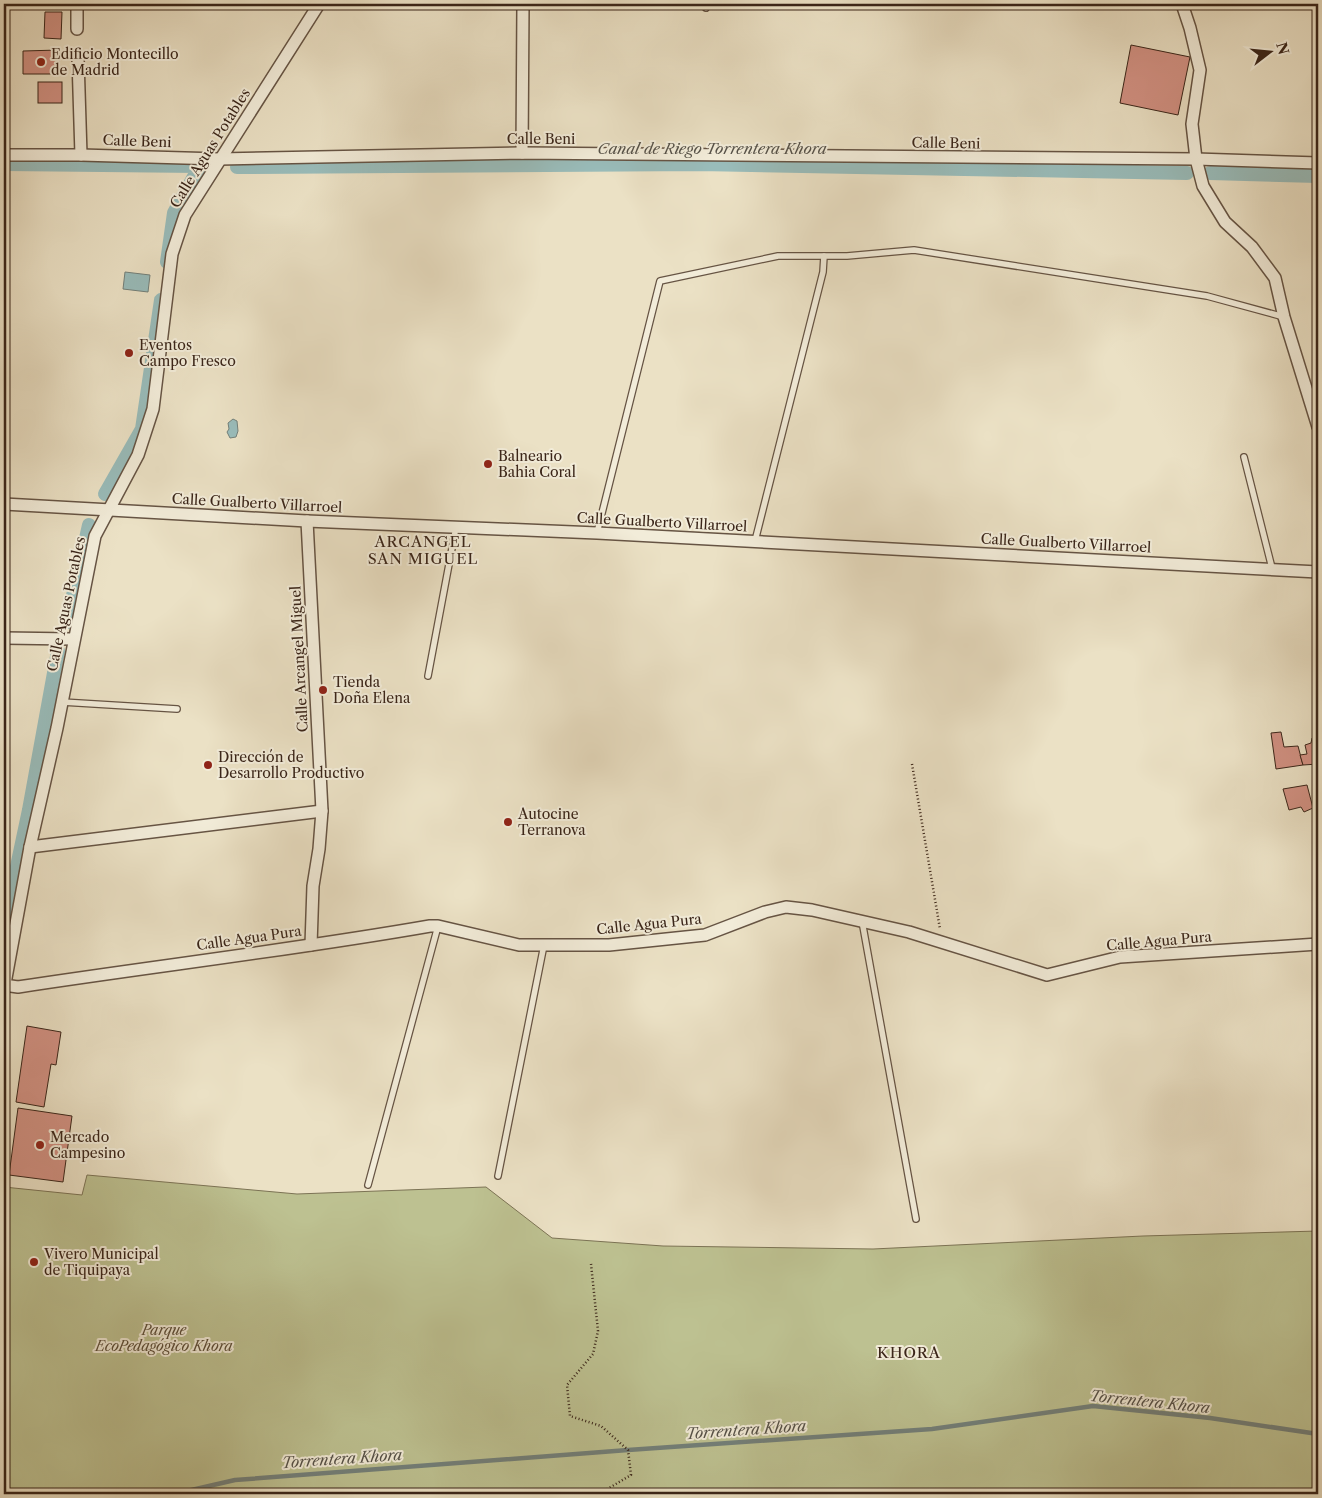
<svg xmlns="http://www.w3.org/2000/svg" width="1322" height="1498" viewBox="0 0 1322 1498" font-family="'Libre Caslon Text',serif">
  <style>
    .green { fill: #bdc191; stroke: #7c7355 }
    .water { fill: #99bcba; stroke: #73807a }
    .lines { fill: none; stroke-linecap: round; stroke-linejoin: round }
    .stream { stroke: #73807a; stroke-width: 4.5 }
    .canal { stroke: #99bcba; stroke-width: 14 }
    .building { fill: #d29183; stroke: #3a2519 }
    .service-casing { stroke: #665444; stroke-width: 8 }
    .minor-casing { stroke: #665444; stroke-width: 14 }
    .path { stroke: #3a2519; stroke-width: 2.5; stroke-dasharray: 1 2.5; stroke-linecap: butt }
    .service { stroke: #f2ecd9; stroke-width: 5.5 }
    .minor { stroke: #f2ecd9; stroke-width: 11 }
    .poi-dot { fill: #8f2418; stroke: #f2ecd9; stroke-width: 2 }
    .labels { text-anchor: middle; stroke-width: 4; stroke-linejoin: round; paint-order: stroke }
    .poi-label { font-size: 14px; fill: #3a2519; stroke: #f2ecd9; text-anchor: start }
    .street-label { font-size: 14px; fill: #3a2519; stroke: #f2ecd9 }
    .park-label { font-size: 14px; font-style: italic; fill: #5b4c37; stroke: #f2ecd9 }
    .water-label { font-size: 15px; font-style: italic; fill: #565249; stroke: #f2ecd9 }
    .neighbourhood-label { font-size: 15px; letter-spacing: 1px; fill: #3a2519; stroke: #f2ecd9 }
  </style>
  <rect width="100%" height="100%" fill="#ebe1c5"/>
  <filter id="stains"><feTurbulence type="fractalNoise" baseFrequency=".004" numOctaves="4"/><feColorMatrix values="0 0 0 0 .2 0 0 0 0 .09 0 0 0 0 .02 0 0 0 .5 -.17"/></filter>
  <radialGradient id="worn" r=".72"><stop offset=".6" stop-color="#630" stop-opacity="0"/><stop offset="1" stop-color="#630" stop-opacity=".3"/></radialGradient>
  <path class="green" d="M 87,1175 L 297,1194 L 486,1187 L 552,1238 L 663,1246 L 873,1249 L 1143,1236 L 1318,1231 L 1318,1494 L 4,1494 L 4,1187 L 82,1195 Z"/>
  <g class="water">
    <path d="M 125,272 L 150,275 L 148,292 L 123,289 Z"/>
    <path d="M 233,419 L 237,421 L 238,431 L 236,437 L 230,438 L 227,432 L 229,429 L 228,423 Z"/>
  </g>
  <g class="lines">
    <path class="stream" d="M 174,1494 L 235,1480 L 628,1450 L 932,1429 L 1093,1406 L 1210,1418 L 1318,1434"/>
    <g class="canal">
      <path d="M 4,164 L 200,166 L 174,213 L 167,262"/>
      <path d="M 237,167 L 700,164 L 1187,173"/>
      <path d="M 1210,173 L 1318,176"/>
      <path d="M 105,494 L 142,429 L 161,300"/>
      <path d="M 67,622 L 89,525"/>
      <path d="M 4,928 L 29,810 L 58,651"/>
    </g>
  </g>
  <g class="building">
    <path d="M 45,12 L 62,12 L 61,39 L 44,38 Z"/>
    <path d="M 1131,45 L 1190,57 L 1178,115 L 1120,103 Z"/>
    <path d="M 59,50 L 59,74 L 23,74 L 23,51 Z"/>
    <rect x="38" y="82" width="24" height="21"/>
    <path d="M 1281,732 L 1284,747 L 1298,746 L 1303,765 L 1276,769 L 1271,733 Z"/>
    <path d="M 1318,736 L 1318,764 L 1303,765 L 1300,755 L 1307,754 L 1305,745 L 1311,743 L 1312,738 Z"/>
    <path d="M 1307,785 L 1313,808 L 1304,812 L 1301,807 L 1289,810 L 1283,789 Z"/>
    <path d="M 27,1026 L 61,1032 L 56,1065 L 51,1064 L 44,1107 L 16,1102 Z"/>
    <path d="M 18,1108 L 72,1116 L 63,1182 L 9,1175 Z"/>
  </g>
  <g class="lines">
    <g class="service-casing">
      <g id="service">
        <path d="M 706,8 L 707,4"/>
        <path d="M 1244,457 L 1272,568"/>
        <path d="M 597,533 L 660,281 L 778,256 L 847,256 L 914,250 L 1207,296 L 1284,317"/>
        <path d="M 755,541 L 823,272 L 824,256"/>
        <path d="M 428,676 L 456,527"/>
        <path d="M 62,702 L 177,709"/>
        <path d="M 862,921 L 916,1219"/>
        <path d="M 498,1176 L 544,945"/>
        <path d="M 368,1185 L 438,926"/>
      </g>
    </g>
    <g class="minor-casing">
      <g id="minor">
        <path d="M 77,4 L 77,29"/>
        <path d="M 1182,4 L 1190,28 L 1200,70 L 1192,124 L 1196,159 L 1203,186 L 1225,222 L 1252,247 L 1275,278 L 1284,317 L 1318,427"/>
        <path d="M 78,59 L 81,155"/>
        <path d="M 522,153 L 523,4"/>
        <path d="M 4,155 L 81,155 L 219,159 L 522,153 L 1196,159 L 1318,163"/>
        <path d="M 4,504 L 307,521 L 597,533 L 1318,572"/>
        <path d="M 307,521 L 322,811 L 319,849 L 313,886 L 311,945"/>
        <path d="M 4,638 L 73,639"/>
        <path d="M 30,847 L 322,811"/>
        <path d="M 4,985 L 18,987 C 155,966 293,950 430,926 L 438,926 L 519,945 L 609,945 L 705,935 L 765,912 L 786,907 L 812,910 L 909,932 L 1047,975 L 1120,957 L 1318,944"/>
        <path d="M 4,989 L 30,847 L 57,728 L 95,536 L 138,455 L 153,409 L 172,254 L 185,215 L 319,4"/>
      </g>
    </g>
    <g class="path">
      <path d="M 912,764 L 940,929"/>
      <path d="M 591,1264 L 598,1331 L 593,1354 L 567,1385 L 570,1416 L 601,1426 L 628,1450 L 631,1475 L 599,1494"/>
    </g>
    <use href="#service" class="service"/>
    <use href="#minor" class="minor"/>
  </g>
  <g class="poi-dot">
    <circle cx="41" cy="62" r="5"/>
    <circle cx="129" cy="353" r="5"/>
    <circle cx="488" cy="464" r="5"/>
    <circle cx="323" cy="690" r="5"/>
    <circle cx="208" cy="765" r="5"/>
    <circle cx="508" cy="822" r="5"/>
    <circle cx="40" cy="1145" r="5"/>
    <circle cx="34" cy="1262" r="5"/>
  </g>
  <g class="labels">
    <g class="poi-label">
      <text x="51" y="59">Edificio Montecillo<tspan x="51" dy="16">de Madrid</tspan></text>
      <text x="139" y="350">Eventos<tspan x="139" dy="16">Campo Fresco</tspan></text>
      <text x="498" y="461">Balneario<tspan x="498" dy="16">Bahia Coral</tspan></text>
      <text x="333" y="687">Tienda<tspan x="333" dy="16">Doña Elena</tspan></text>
      <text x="218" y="762">Dirección de<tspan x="218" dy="16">Desarrollo Productivo</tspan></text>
      <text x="518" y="819">Autocine<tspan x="518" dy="16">Terranova</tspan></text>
      <text x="50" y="1142">Mercado<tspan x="50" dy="16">Campesino</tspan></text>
      <text x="44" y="1259">Vivero Municipal<tspan x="44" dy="16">de Tiquipaya</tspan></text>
    </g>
    <g class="street-label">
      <text x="541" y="144">Calle Beni</text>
      <text transform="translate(137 141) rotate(2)" y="5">Calle Beni</text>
      <text transform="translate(946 143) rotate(1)" y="5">Calle Beni</text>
      <text transform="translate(210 148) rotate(-58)" y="5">Calle Aguas Potables</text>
      <text transform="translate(257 503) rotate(3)" y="5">Calle Gualberto Villarroel</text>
      <text transform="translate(662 522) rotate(3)" y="5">Calle Gualberto Villarroel</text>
      <text transform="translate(1066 543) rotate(3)" y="5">Calle Gualberto Villarroel</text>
      <text transform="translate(66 604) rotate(-78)" y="5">Calle Aguas Potables</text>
      <text transform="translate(299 659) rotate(-93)" y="5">Calle Arcangel Miguel</text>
      <text transform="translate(649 924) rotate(-6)" y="5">Calle Agua Pura</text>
      <text transform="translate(249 938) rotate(-8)" y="5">Calle Agua Pura</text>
      <text transform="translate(1159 941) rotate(-5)" y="5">Calle Agua Pura</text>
    </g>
    <g class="park-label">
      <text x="164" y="1335">Parque<tspan x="164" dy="16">EcoPedagógico Khora</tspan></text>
    </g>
    <g class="water-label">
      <text x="712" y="154">Canal de Riego Torrentera Khora</text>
      <text transform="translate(1150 1402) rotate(6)" y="5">Torrentera Khora</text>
      <text transform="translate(746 1430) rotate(-4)" y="5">Torrentera Khora</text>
      <text transform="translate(342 1459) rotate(-4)" y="5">Torrentera Khora</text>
    </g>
    <g class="neighbourhood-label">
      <text x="423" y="547">ARCANGEL<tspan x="423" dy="17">SAN MIGUEL</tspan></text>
      <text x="909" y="1358">KHORA</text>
    </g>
  </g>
  <rect width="1322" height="1498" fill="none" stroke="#ebe1c5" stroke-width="20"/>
  <rect x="5" y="5" width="1312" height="1488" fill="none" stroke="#3a2519" stroke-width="2.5"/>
  <rect x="10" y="10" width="1302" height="1478" fill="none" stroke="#3a2519"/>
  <g transform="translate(1270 52) rotate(74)" stroke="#f2ecd9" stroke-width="4" paint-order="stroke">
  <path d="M0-4L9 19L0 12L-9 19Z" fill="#3a2519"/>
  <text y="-8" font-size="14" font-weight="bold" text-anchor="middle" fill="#3a2519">N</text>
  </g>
  <rect width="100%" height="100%" filter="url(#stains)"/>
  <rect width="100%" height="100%" fill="url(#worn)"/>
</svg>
